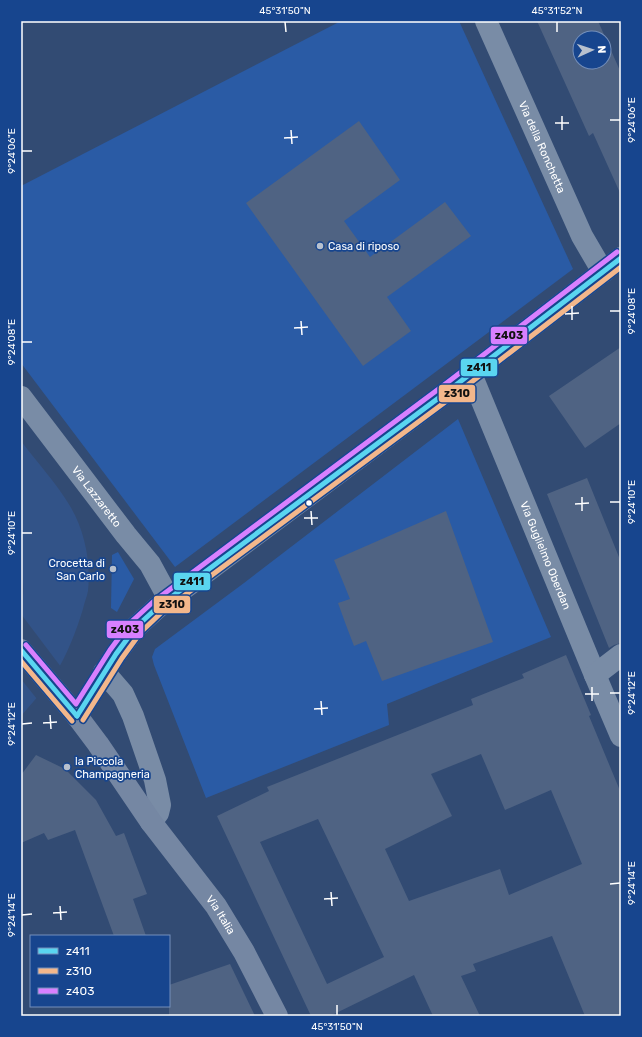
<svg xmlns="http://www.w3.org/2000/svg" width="642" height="1037" viewBox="0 0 642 1037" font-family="Rubik,sans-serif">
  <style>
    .green { fill: #2a5ba5 }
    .water { fill: #325388 }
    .pier { fill: #324b73 }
    .building { fill: #4f6383; fill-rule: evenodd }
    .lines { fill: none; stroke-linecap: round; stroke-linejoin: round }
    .street { stroke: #798ca6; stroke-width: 22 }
    .secondary { stroke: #7587a3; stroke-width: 22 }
    .bus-1-casing { stroke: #17458e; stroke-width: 8 }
    .bus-2-casing { stroke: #17458e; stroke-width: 8 }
    .bus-3-casing { stroke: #17458e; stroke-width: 8 }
    .bus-1 { stroke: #5ad5f0; stroke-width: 5 }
    .bus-2 { stroke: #f3b78b; stroke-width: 5 }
    .bus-3 { stroke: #d880ff; stroke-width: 5 }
    .ticks { fill: none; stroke: #fff; stroke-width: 1.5 }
    .poi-dot { fill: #b7c0ce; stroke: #17458e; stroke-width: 1.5 }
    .bus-dot { fill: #fff; stroke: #17458e; stroke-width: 1.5 }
    .labels { text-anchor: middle; stroke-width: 3.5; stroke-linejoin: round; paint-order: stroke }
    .street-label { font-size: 11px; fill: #fff; stroke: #17458e }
    .poi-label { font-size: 11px; fill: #fff; stroke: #17458e; text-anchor: start }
    .line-badge { stroke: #17458e; stroke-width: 1.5 }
    .pale-badge-label { font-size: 11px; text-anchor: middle; font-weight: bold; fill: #111 }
    .neatline { fill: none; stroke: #fff; stroke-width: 1.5 }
    .ticks-label { font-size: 10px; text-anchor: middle; fill: #fff }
  </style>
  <rect width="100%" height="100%" fill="#324b73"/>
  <g class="green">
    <path d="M 341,21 L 459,21 L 573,269 L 175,567 L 21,363 L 21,186 Z"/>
    <path d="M 458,419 L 551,637 L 387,704 L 389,725 L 206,798 L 154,665 L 152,657 L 155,649 L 244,583 Z"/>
    <path d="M 118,552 L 134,579 L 117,612 L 111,608 L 112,555 Z"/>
  </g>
  <path class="water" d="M 21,441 C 37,462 57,484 70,506 C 85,531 91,563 88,591 C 87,597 84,603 83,609 C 76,632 67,655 54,676 C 44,690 32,703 21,716 L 21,607 C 24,595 24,583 21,571 Z"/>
  <path class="pier" d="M 21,614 L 61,667 L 54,678 L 37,699 L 21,679 Z"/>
  <g class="building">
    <path d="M 537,21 L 598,21 L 621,73 L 621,195 L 593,133 L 589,136 ZM 580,38 L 604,38 L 604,62 L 580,62 Z"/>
    <path d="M 359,121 L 400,180 L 344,221 L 370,257 L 445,202 L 471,236 L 387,297 L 411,331 L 363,366 L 246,203 Z"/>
    <path d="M 621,347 L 621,423 L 585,448 L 549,396 Z"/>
    <path d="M 587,478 L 621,562 L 621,643 L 614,645 L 609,648 L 547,494 Z"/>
    <path d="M 446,511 L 493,642 L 382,681 L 366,641 L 354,646 L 346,625 L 338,603 L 350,599 L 334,560 Z"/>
    <path d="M 566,655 L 591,715 L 589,716 L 621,793 L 621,1016 L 585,1016 L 552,936 L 473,964 L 476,971 L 461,976 L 480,1016 L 433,1016 L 414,975 L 330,1016 L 311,1016 L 217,816 L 269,791 L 267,787 L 473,705 L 471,699 L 524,678 L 522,674 ZM 481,754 L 505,810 L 551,790 L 582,864 L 509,895 L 500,869 L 409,901 L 385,849 L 452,816 L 431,774 ZM 318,819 L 384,957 L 327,984 L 260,842 Z"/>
    <path d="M 36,755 L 65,769 L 96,800 L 116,836 L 124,833 L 147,894 L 133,899 L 146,936 L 114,936 L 75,830 L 48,840 L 44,833 L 21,843 L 21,775 Z"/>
    <path d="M 230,964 L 255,1016 L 169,1016 L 169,985 Z"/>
  </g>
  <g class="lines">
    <g class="street">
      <path id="s1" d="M 486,21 L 582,236 L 603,272"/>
      <path id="s2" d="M 471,374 L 595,675 L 621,736"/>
      <path id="s3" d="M 21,397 L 126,535 L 150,564 L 169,599"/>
      <path d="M 104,672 L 123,694 L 133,716 L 155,780 L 160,805 L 158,813 L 151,822"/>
      <path d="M 595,675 L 621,655"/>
    </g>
    <g class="secondary">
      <path id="s4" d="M 21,650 L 77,716 L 98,744 L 151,822 L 216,906 L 244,952 L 277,1016"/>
      <path d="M 77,716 L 116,654 L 136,627 L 158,607 L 194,581 L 452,388 L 621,258"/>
    </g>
    <g class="bus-1-casing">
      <g id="bus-1">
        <path d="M 21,650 L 77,716"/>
        <path d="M 77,716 L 116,654 L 136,627 L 158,607 L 452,388 L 621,258"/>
      </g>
    </g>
    <g class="bus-2-casing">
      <g id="bus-2">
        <path d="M 21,661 L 72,721"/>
        <path d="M 83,720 L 122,658 L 141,632 L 162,612 L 456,394 L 621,267"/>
      </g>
    </g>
    <g class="bus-3-casing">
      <path id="bus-3" d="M 26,645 L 76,704 L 110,650 L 130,623 L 153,602 L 448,382 L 617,252"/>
    </g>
    <use href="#bus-1" class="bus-1"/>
    <use href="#bus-2" class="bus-2"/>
    <use href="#bus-3" class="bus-3"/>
  </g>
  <path class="ticks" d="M 285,22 L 286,32M 557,22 L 557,32M 562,116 L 562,130M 610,120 L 620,120M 555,123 L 569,123M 291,130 L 292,144M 284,138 L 298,137M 22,151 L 32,151M 572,306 L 572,320M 610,311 L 620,311M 565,314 L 579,313M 301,321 L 302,335M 294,328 L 308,327M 22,342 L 32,342M 582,497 L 582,511M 610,502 L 620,502M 575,504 L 589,503M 311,511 L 312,525M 304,518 L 318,518M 22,533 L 32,533M 592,687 L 592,701M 610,693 L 620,693M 585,694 L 599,694M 321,701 L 322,715M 314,709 L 328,708M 50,715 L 51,729M 43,723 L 57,722M 22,724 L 32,723M 610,884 L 620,883M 331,892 L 332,906M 324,899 L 338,898M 60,906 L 61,920M 53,913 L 67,912M 22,915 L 32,914M 337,1005 L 337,1015"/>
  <g class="poi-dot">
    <circle cx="320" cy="246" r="4"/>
    <circle cx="113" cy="569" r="4"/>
    <circle cx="67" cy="767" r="4"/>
  </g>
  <circle class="bus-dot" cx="309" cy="503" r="3.5"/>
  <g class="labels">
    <g class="street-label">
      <text dy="4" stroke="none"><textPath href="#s1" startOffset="138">Via della Ronchetta</textPath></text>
      <text dy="4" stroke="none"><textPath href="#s3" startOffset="125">Via Lazzaretto</textPath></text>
      <text dy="4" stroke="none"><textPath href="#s2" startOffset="196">Via Guglielmo Oberdan</textPath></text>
      <text dy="4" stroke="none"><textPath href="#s4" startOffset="332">Via Italia</textPath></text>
    </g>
    <g class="poi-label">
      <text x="328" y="250">Casa di riposo</text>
      <text x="105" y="567" text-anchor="end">Crocetta di<tspan x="105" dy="13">San Carlo</tspan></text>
      <text x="75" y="765">la Piccola<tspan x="75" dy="13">Champagneria</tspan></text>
    </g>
  </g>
  <g class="line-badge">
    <rect x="490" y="326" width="38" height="19" rx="4" fill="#d880ff"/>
    <rect x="460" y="358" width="38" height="19" rx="4" fill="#5ad5f0"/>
    <rect x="438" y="384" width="38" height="19" rx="4" fill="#f3b78b"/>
    <rect x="173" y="572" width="38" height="19" rx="4" fill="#5ad5f0"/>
    <rect x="153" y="595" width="38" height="19" rx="4" fill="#f3b78b"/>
    <rect x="106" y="620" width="38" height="19" rx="4" fill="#d880ff"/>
  </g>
  <g class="pale-badge-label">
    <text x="509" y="339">z403</text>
    <text x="479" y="371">z411</text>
    <text x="457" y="397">z310</text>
    <text x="192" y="585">z411</text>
    <text x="172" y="608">z310</text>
    <text x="125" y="633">z403</text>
  </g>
  <rect width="642" height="1037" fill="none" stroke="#17458e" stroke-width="44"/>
  <rect x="30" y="935" width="140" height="72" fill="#17458e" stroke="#748fbb"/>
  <rect x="38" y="948" width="20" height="6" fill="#5ad5f0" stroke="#748fbb"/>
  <text x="66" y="955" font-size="12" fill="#ffffff">z411</text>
  <rect x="38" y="968" width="20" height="6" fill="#f3b78b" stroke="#748fbb"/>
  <text x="66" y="975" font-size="12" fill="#ffffff">z310</text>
  <rect x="38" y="988" width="20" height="6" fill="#d880ff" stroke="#748fbb"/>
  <text x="66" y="995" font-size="12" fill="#ffffff">z403</text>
  <g transform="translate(592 50) rotate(87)"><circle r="19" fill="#17458e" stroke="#748fbb"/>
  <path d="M0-3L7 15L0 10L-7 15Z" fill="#b7c0ce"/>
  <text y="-6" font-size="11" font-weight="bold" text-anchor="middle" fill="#ffffff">N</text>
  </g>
  <rect x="22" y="22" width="598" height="993" class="neatline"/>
  <g class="ticks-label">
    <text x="285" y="14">45°31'50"N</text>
    <text x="557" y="14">45°31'52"N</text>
    <text transform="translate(631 120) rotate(-90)" y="4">9°24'06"E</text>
    <text transform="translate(11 151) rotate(-90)" y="4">9°24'06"E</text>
    <text transform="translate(631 311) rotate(-90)" y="4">9°24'08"E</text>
    <text transform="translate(11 342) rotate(-90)" y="4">9°24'08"E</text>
    <text transform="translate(631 502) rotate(-90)" y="4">9°24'10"E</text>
    <text transform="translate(11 533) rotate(-90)" y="4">9°24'10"E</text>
    <text transform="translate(631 693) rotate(-90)" y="4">9°24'12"E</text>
    <text transform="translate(11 724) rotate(-90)" y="4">9°24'12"E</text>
    <text transform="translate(631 883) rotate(-90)" y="4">9°24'14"E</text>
    <text transform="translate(11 915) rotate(-90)" y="4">9°24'14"E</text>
    <text x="337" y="1030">45°31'50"N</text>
  </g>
</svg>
